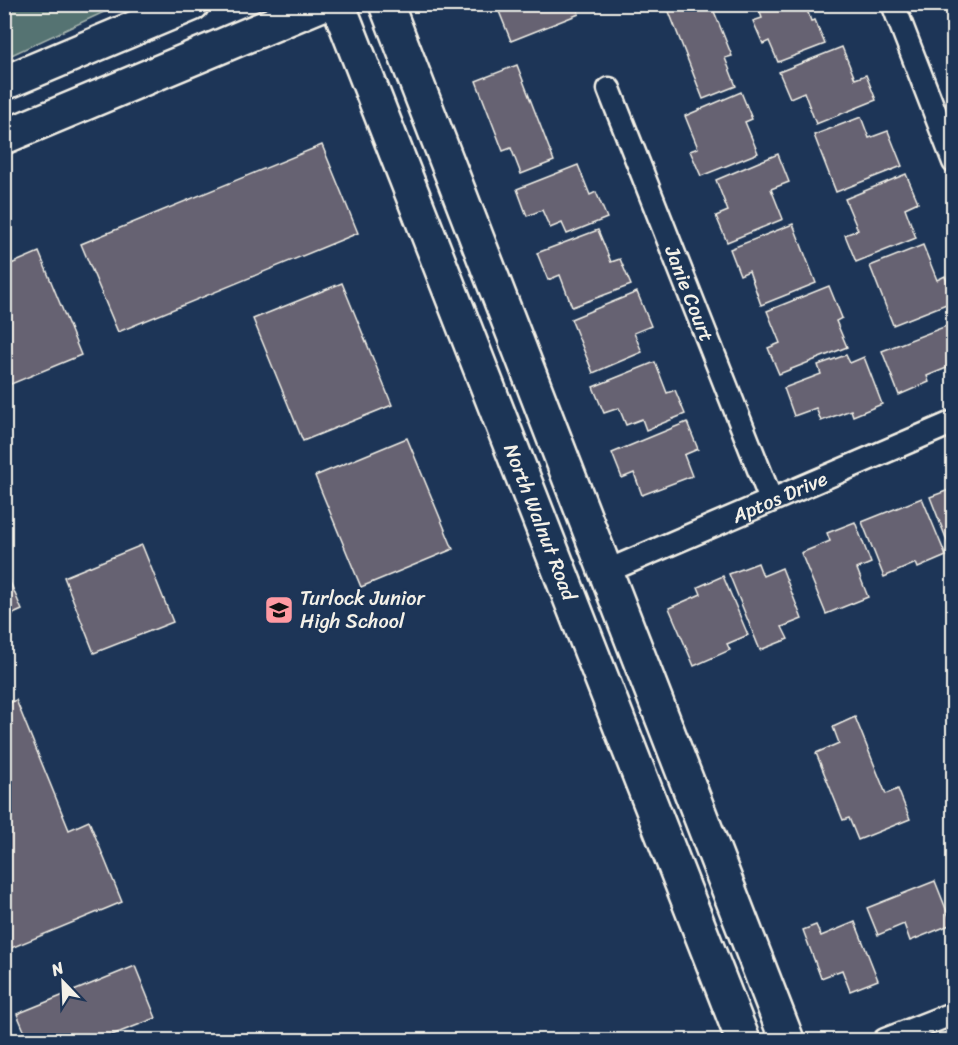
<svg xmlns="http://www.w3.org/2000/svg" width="958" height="1045" viewBox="0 0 958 1045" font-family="Sriracha,sans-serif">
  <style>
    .green { fill: #547372; stroke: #a4b2ad; stroke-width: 1.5 }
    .building { fill: #666272; stroke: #f4f1e8; stroke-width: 1.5 }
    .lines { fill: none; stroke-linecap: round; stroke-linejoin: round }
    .street-casing { stroke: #f4f1e8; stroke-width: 27 }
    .secondary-casing { stroke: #f4f1e8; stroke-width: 38 }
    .street { stroke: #1d3557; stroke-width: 22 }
    .secondary { stroke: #1d3557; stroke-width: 33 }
    .labels { text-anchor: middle; stroke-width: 4.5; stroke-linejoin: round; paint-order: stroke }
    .street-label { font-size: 20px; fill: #f4f1e8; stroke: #1d3557 }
    .poi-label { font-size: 20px; fill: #f4f1e8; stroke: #1d3557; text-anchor: start }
  </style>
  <rect width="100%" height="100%" fill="#1d3557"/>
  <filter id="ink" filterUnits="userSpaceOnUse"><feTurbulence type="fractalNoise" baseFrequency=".0167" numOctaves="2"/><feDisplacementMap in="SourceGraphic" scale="12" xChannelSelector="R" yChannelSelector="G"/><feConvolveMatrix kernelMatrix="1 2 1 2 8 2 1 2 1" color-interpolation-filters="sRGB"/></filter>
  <g filter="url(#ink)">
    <path class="green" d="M 5,4 L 119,4 L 119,5 L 5,58 Z"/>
    <g class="building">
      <path d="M 496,4 L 575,4 L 579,14 L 511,41 Z"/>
      <path d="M 666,4 L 711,4 L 732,56 L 725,58 L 736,86 L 703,99 Z"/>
      <path d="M 757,4 L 805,4 L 811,21 L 815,20 L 825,44 L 778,62 L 769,41 L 763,44 L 753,21 L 762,18 Z"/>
      <path d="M 842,47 L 855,79 L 866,75 L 876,100 L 816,124 L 804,92 L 790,98 L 779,72 Z"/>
      <path d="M 517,65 L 554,161 L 521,174 L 511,148 L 503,151 L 476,81 Z"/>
      <path d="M 741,92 L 752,119 L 745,122 L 758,153 L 701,176 L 690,151 L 698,148 L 685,116 Z"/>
      <path d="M 861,117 L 869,138 L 888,131 L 902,166 L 836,192 L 814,135 Z"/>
      <path d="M 322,145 L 358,233 L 118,332 L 81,244 Z"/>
      <path d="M 778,154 L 789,182 L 771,189 L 783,219 L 727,242 L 716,216 L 728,211 L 716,180 Z"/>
      <path d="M 578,165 L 590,195 L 596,192 L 607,218 L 567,234 L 562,223 L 550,228 L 542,210 L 527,216 L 517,189 Z"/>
      <path d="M 906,174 L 918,202 L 905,208 L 916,238 L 856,262 L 845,235 L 858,230 L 845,199 Z"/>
      <path d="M 793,224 L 816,283 L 761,305 L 749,271 L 740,275 L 730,249 Z"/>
      <path d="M 598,230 L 611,262 L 620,259 L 631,285 L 572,307 L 560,275 L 548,280 L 537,253 Z"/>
      <path d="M 923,245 L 937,280 L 945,276 L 954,301 L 893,325 L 870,266 Z"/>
      <path d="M 39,252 L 81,355 L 4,387 L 4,267 Z"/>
      <path d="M 342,283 L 392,405 L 303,441 L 253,319 Z"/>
      <path d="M 829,286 L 842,318 L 836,321 L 847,347 L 779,374 L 768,348 L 780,343 L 767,311 Z"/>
      <path d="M 637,292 L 651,326 L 634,333 L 642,352 L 593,373 L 571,319 Z"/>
      <path d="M 954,323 L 954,354 L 952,355 L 954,365 L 927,376 L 929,382 L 899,395 L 882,351 Z"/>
      <path d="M 846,355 L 850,363 L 864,357 L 882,404 L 853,416 L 851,410 L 821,421 L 816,408 L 794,416 L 784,388 L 821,374 L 818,365 Z"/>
      <path d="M 655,362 L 667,393 L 675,390 L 685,414 L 646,430 L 642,419 L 626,425 L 619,408 L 604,413 L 593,387 Z"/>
      <path d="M 687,422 L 698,449 L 684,455 L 692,476 L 642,495 L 634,473 L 622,478 L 612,453 Z"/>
      <path d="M 407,438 L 453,549 L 361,587 L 315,476 Z"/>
      <path d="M 954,488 L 954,555 L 953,556 L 930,497 Z"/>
      <path d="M 922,498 L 946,556 L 918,568 L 916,563 L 884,577 L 862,522 Z"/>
      <path d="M 855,522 L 871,563 L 857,569 L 868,597 L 826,614 L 801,553 L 830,541 L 827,533 Z"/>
      <path d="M 142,545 L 173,622 L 94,653 L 64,577 Z"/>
      <path d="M 758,563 L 763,576 L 782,568 L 802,619 L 782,627 L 788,639 L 760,650 L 729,574 Z"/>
      <path d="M 4,568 L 22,610 L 4,618 Z"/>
      <path d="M 723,576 L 748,635 L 727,644 L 730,650 L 694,666 L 669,608 L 701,594 L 698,587 Z"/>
      <path d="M 16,700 L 69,830 L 89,821 L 122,902 L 4,951 L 4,705 Z"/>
      <path d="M 855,717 L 886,794 L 898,789 L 910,819 L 858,840 L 849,818 L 843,820 L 816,753 L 839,743 L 833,727 Z"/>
      <path d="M 935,881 L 952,924 L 910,941 L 904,924 L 878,935 L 867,908 Z"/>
      <path d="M 855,922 L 878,980 L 850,991 L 842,970 L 821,978 L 803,930 L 816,925 L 821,936 Z"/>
      <path d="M 135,966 L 156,1018 L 99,1040 L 28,1040 L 17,1014 Z"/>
    </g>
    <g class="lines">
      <g class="street-casing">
        <g id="street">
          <path d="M 893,4 L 954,162"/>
          <path id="s1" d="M 609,89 L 771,500"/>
          <path id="s2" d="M 605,572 L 954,422"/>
          <path d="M 885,1040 L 954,1013"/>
        </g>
      </g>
      <g class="secondary-casing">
        <g id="secondary">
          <path id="s3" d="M 338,4 L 743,1040"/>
          <path d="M 386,4 L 787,1040"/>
          <path d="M 4,83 L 192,4"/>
          <path d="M 4,137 L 322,4"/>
        </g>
      </g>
      <use href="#street" class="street"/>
      <use href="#secondary" class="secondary"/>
    </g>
  </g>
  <defs>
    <g id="school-square" transform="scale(1.5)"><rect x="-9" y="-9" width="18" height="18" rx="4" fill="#ff9aa2" stroke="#1d3557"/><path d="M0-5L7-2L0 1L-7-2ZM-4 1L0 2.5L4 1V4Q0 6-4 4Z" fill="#111"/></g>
  </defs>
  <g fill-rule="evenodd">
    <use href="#school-square" x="279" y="610"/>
  </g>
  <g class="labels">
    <g class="street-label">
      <text dy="7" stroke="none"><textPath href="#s1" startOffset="220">Janie Court</textPath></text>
      <text dy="7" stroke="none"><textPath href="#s2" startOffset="190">Aptos Drive</textPath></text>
      <text dy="7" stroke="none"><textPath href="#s3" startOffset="556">North Walnut Road</textPath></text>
    </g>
    <g class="poi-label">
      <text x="300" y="605">Turlock Junior<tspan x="300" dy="23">High School</tspan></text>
    </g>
  </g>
  <rect width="958" height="1045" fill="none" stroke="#1d3557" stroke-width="24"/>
  <rect x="12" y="12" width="934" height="1021" fill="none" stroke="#f4f1e8" stroke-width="2" filter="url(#ink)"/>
  <g transform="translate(63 982) rotate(337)" stroke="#1d3557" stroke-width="4.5" paint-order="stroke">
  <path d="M0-4.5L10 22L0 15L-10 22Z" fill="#f4f1e8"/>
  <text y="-9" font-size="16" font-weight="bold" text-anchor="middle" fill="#f4f1e8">N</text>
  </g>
</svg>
